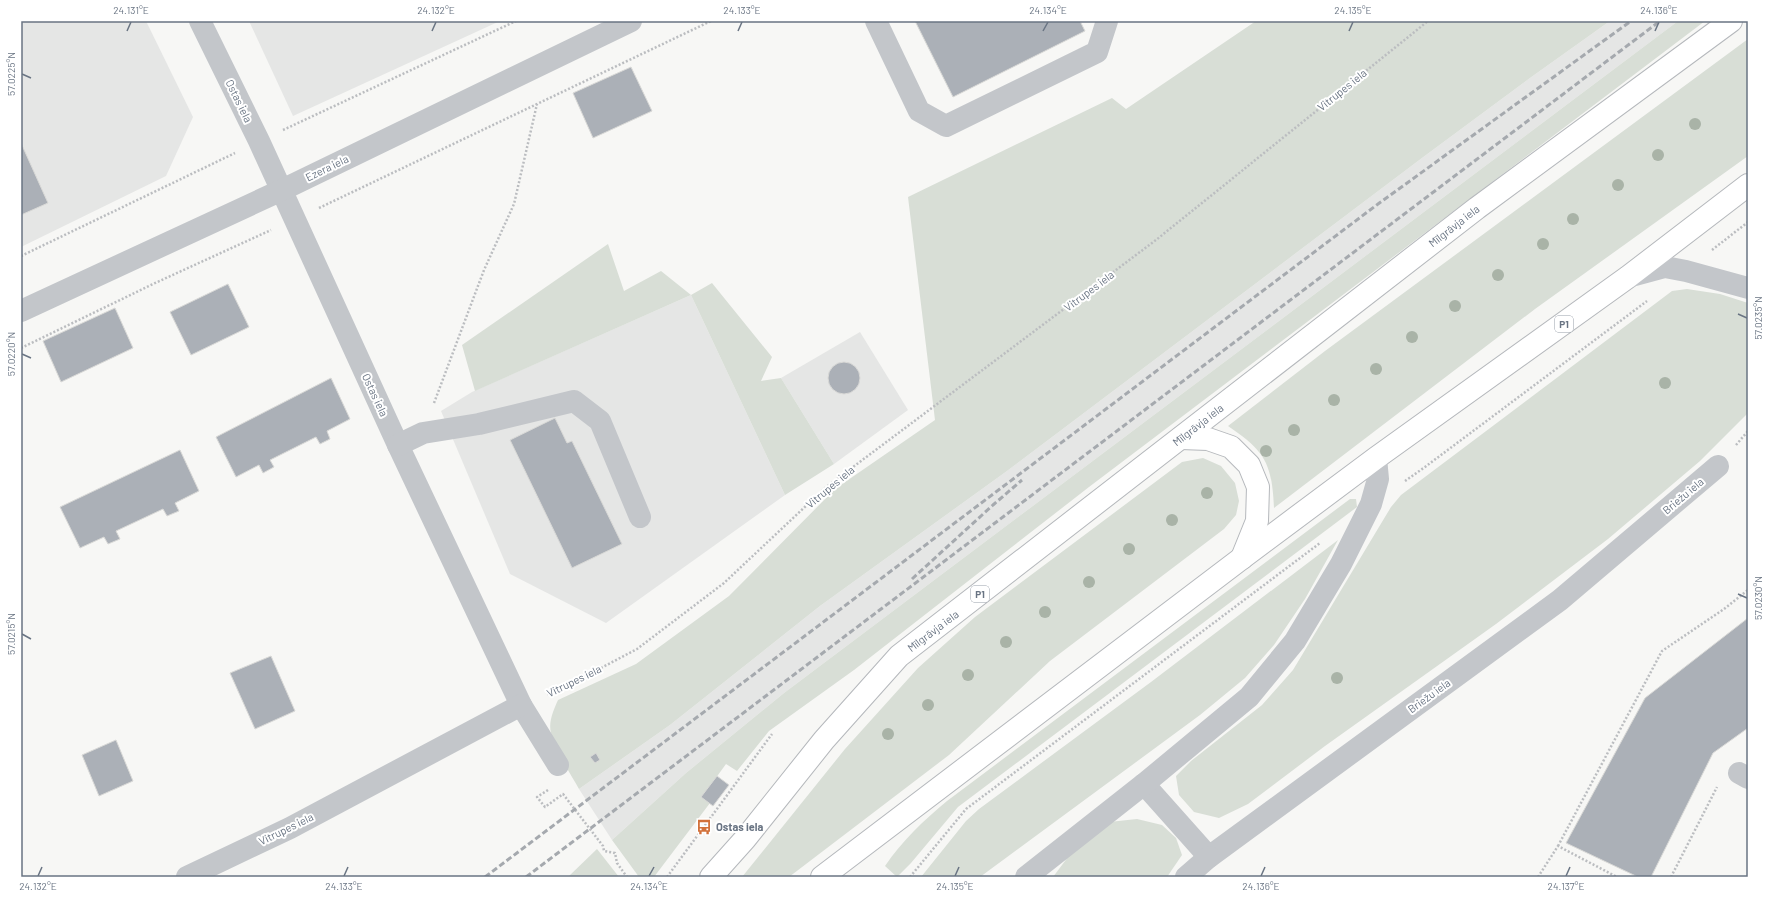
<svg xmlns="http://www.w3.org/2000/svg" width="1769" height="898" viewBox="0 0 1769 898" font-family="Barlow,sans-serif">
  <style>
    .built { fill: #e5e6e5 }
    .green { fill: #d8ded6 }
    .building { fill: #abb0b7; stroke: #d9d9d7 }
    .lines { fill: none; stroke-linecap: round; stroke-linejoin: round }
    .major-casing { stroke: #b5b8bc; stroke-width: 24 }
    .path { stroke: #bbbdc0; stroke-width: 2.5; stroke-dasharray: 2 2; stroke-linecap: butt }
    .minor { stroke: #c3c6ca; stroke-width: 22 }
    .major { stroke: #fff; stroke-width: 22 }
    .rail { stroke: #a5a9ae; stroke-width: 3; stroke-dasharray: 6 3; stroke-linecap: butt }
    .tree { fill: #a9b3a7 }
    .ticks { fill: none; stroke: #697483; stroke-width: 1.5 }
    .labels { text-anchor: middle; stroke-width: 4; stroke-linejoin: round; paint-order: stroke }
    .shield { fill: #fff; stroke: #969ea8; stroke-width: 1 }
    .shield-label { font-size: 10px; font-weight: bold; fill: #697483 }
    .street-label { font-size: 11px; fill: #697483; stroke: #fff }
    .poi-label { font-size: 11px; font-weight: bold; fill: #697483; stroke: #fff; text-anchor: start }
    .neatline { fill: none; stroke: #697483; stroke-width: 1.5 }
    .ticks-label { font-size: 10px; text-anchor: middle; fill: #697483 }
  </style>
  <rect width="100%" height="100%" fill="#f7f7f5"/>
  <g class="built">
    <path d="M 21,21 L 146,21 L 193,117 L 166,176 L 21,247 Z"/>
    <path d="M 249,21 L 500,21 L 293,116 Z"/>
    <path d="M 1610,21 L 1678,21 L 784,693 L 686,773 L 612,840 L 579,789 L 670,725 L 820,606 L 1007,471 L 1422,158 L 1530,78 Z"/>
    <path d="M 691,295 L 785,495 L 606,623 L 510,574 L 441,411 L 472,392 Z"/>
    <path d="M 860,332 L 908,410 L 834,464 L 781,378 Z"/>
  </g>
  <g class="green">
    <path d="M 1256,21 L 1610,21 L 1530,78 L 1422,158 L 1007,471 L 820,606 L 670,725 L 579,789 C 570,773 555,750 551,733 C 548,722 554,709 558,700 L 636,664 L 729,596 L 835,489 L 935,420 L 908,197 L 1112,98 L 1126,109 Z"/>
    <path d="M 1678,21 L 1705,21 L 1089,487 L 854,670 L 769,731 L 737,771 L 726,764 L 702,797 L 710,803 L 654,877 L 639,877 L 612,840 L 686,773 L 784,693 Z"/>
    <path d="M 1748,39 L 1748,156 L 1535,309 L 1274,508 C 1272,463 1265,451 1228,426 L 1325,351 Z"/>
    <path d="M 608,244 L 624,291 L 661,271 L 691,295 L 712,283 L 772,357 L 761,381 L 781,378 L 834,464 L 785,495 L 691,295 L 475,391 L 462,345 Z"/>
    <path d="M 1687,289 L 1720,294 L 1748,303 L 1748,413 L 1700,461 L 1608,539 L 1496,624 L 1325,746 L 1248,804 L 1219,818 L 1194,812 L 1179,795 L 1176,776 L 1191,761 L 1262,705 L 1293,670 L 1391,507 L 1401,495 L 1672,291 Z"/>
    <path d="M 1203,458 L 1221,466 L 1235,483 L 1239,501 L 1236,515 L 1224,529 L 1050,661 L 949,755 L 789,877 L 742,877 L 845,749 L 918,668 L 975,617 L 1182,462 Z"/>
    <path d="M 1350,499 L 1356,499 L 1357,507 L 958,807 L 911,863 L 897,877 L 885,866 C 902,841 924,820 947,801 Z"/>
    <path d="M 1338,540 L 1305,599 L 1274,645 L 1245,678 L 1200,715 L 980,877 L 921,877 L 966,821 L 979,809 L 1151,682 Z"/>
    <path d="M 1137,819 L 1162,825 L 1176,838 L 1182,855 L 1167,877 L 1053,877 L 1077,845 L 1109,822 Z"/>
    <path d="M 597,849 L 619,877 L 568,877 Z"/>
  </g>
  <g class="building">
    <path d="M 915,21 L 1080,21 L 1085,31 L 953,97 Z"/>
    <path d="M 631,67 L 652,111 L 593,138 L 573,93 Z"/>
    <path d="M 21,143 L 48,203 L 21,215 Z"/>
    <path d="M 228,284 L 249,327 L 191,355 L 170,312 Z"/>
    <path d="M 115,308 L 133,348 L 61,382 L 43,341 Z"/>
    <circle cx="844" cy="378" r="16"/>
    <path d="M 331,378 L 350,419 L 327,431 L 330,439 L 320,444 L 316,437 L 270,460 L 274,467 L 263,473 L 259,465 L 236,477 L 216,437 Z"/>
    <path d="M 555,418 L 567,443 L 572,441 L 622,544 L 572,568 L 510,440 Z"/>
    <path d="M 180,450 L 199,491 L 175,503 L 179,511 L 167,516 L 163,509 L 116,531 L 120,539 L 108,544 L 104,537 L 80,548 L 60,507 Z"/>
    <path d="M 1748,618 L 1748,728 L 1713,753 L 1651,877 L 1638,877 L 1566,843 L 1645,698 Z"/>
    <path d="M 271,656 L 295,711 L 255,729 L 230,673 Z"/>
    <path d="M 116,740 L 133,781 L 99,796 L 82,755 Z"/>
    <path d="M 596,753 L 600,760 L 595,763 L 590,757 Z"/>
    <path d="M 717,776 L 729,785 L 713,806 L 701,797 Z"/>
  </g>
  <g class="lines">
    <g class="major-casing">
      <g id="major">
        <path d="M 1181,438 L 1208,439 L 1231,447 L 1249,465 L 1258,487 L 1257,521 L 1242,558"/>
        <path d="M 711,877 L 745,839 L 824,740 L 899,656 L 1477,208 L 1731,21"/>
        <path d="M 822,877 L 1242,558 L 1376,458 L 1628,277 L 1748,185"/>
      </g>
    </g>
    <g class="path">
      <path d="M 283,130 L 516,21"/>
      <path d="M 319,208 L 711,21"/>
      <path d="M 1712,250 L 1748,222"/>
      <path d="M 21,256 L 235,153"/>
      <path d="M 21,348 L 153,284 L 271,230"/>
      <path d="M 434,403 L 484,270 L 514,204 L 537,104"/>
      <path d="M 1736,445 L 1748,431"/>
      <path d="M 1405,481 L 1425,467 L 1647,301"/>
      <path d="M 547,694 L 565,687 L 637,649 L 724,583 L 825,488 L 1156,240 L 1428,21"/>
      <path d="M 548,790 L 537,797 L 545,807 L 563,794 L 603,846 L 604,851 L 615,853 L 617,863 L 627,877"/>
      <path d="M 1558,846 L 1662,651 L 1724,609 L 1748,590"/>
      <path d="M 667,877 L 772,734"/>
      <path d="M 910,877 L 966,809 L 1320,543"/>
      <path d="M 1538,877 L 1558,846 L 1617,877"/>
      <path d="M 1671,877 L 1717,787"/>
    </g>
    <g class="minor">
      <path d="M 200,21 L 259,141 L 398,445 L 521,705 L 558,765"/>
      <path d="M 876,21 L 919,111 L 946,126 L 1097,52 L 1107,21"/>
      <path d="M 1628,277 L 1665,267 L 1686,271 L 1748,288"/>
      <path d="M 21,311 L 282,190 L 631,21"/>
      <path d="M 398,445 L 423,433 L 479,424 L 574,401 L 600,421 L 640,517"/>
      <path d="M 1739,773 L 1748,778"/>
      <path d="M 1144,784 L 1209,857 L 1560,600 L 1718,466"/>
      <path d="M 187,877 L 290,828 L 521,705"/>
      <path d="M 1026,877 L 1144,784 L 1249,697 L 1295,641 L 1341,564 L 1371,504 L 1378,479 L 1376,458"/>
      <path d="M 1186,877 L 1209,857"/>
    </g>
    <use href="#major" class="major"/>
    <g class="rail">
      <path d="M 912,579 L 993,505 L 1022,480"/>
      <path d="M 485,877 L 1378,204 L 1631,21"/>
      <path d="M 526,877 L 1660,21"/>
    </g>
  </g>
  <g class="tree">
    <circle cx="1695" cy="124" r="6"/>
    <circle cx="1658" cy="155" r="6"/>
    <circle cx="1618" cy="185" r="6"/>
    <circle cx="1573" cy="219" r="6"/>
    <circle cx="1543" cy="244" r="6"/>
    <circle cx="1498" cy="275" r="6"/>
    <circle cx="1455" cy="306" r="6"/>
    <circle cx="1412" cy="337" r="6"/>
    <circle cx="1376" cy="369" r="6"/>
    <circle cx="1665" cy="383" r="6"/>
    <circle cx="1334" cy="400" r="6"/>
    <circle cx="1294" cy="430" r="6"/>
    <circle cx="1266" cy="451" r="6"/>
    <circle cx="1207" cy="493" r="6"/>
    <circle cx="1172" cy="520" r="6"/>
    <circle cx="1129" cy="549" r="6"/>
    <circle cx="1089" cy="582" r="6"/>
    <circle cx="1045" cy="612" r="6"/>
    <circle cx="1006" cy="642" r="6"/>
    <circle cx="968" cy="675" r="6"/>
    <circle cx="1337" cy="678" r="6"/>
    <circle cx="928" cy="705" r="6"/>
    <circle cx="888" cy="734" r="6"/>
  </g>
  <path class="ticks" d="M 127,31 L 131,22M 432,31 L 436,22M 738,31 L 742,22M 1043,31 L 1048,22M 1349,31 L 1353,22M 1655,31 L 1659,22M 22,74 L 31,78M 1738,314 L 1747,318M 22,354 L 31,358M 1738,594 L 1747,598M 22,634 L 31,639M 38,876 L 42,867M 344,876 L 348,867M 649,876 L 654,867M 955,876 L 959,867M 1261,876 L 1265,867M 1566,876 L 1570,867"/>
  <defs>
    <g id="bus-bare" transform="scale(1.2)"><path d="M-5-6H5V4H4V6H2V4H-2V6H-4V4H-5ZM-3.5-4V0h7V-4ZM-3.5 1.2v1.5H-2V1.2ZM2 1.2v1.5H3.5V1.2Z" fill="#d2713a" stroke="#fff" stroke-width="2.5" paint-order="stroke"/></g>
  </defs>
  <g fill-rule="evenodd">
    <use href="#bus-bare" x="704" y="827"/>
  </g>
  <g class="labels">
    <g class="shield">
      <rect x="1555" y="316" width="18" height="16" rx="3"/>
      <rect x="971" y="586" width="18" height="16" rx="3"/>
    </g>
    <g class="shield-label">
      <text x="1564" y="328">P1</text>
      <text x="980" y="598">P1</text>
    </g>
    <g class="street-label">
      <text transform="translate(1342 90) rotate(-39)" y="4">Vitrupes iela</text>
      <text transform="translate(239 101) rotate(64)" y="4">Ostas iela</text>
      <text transform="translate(327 168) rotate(-26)" y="4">Ezera iela</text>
      <text transform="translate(1454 226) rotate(-38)" y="4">Mīlgrāvja iela</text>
      <text transform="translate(1089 291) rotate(-37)" y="4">Vitrupes iela</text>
      <text transform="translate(375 395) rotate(65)" y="4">Ostas iela</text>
      <text transform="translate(1198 425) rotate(-38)" y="4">Mīlgrāvja iela</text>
      <text transform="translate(830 487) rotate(-40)" y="4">Vitrupes iela</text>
      <text transform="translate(1683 496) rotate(-40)" y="4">Briežu iela</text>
      <text transform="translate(933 631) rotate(-37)" y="4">Mīlgrāvja iela</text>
      <text transform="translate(574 681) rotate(-26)" y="4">Vitrupes iela</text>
      <text transform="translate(1429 696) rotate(-36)" y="4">Briežu iela</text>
      <text transform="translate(286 829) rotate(-26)" y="4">Vitrupes iela</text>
    </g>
    <g class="poi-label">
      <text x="716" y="831">Ostas iela</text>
    </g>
  </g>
  <rect width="1769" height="898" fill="none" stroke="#ffffff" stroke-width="44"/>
  <rect x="22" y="22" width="1725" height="854" class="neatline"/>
  <g class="ticks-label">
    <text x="131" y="14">24.131°E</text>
    <text x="436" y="14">24.132°E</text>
    <text x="742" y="14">24.133°E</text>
    <text x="1048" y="14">24.134°E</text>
    <text x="1353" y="14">24.135°E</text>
    <text x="1659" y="14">24.136°E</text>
    <text transform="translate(11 74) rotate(-90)" y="4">57.0225°N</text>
    <text transform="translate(1758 318) rotate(-90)" y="4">57.0235°N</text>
    <text transform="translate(11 354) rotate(-90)" y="4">57.0220°N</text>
    <text transform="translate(1758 598) rotate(-90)" y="4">57.0230°N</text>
    <text transform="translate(11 634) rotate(-90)" y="4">57.0215°N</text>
    <text x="38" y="890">24.132°E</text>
    <text x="344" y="890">24.133°E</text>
    <text x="649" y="890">24.134°E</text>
    <text x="955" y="890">24.135°E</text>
    <text x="1261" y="890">24.136°E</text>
    <text x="1566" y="890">24.137°E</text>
  </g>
</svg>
